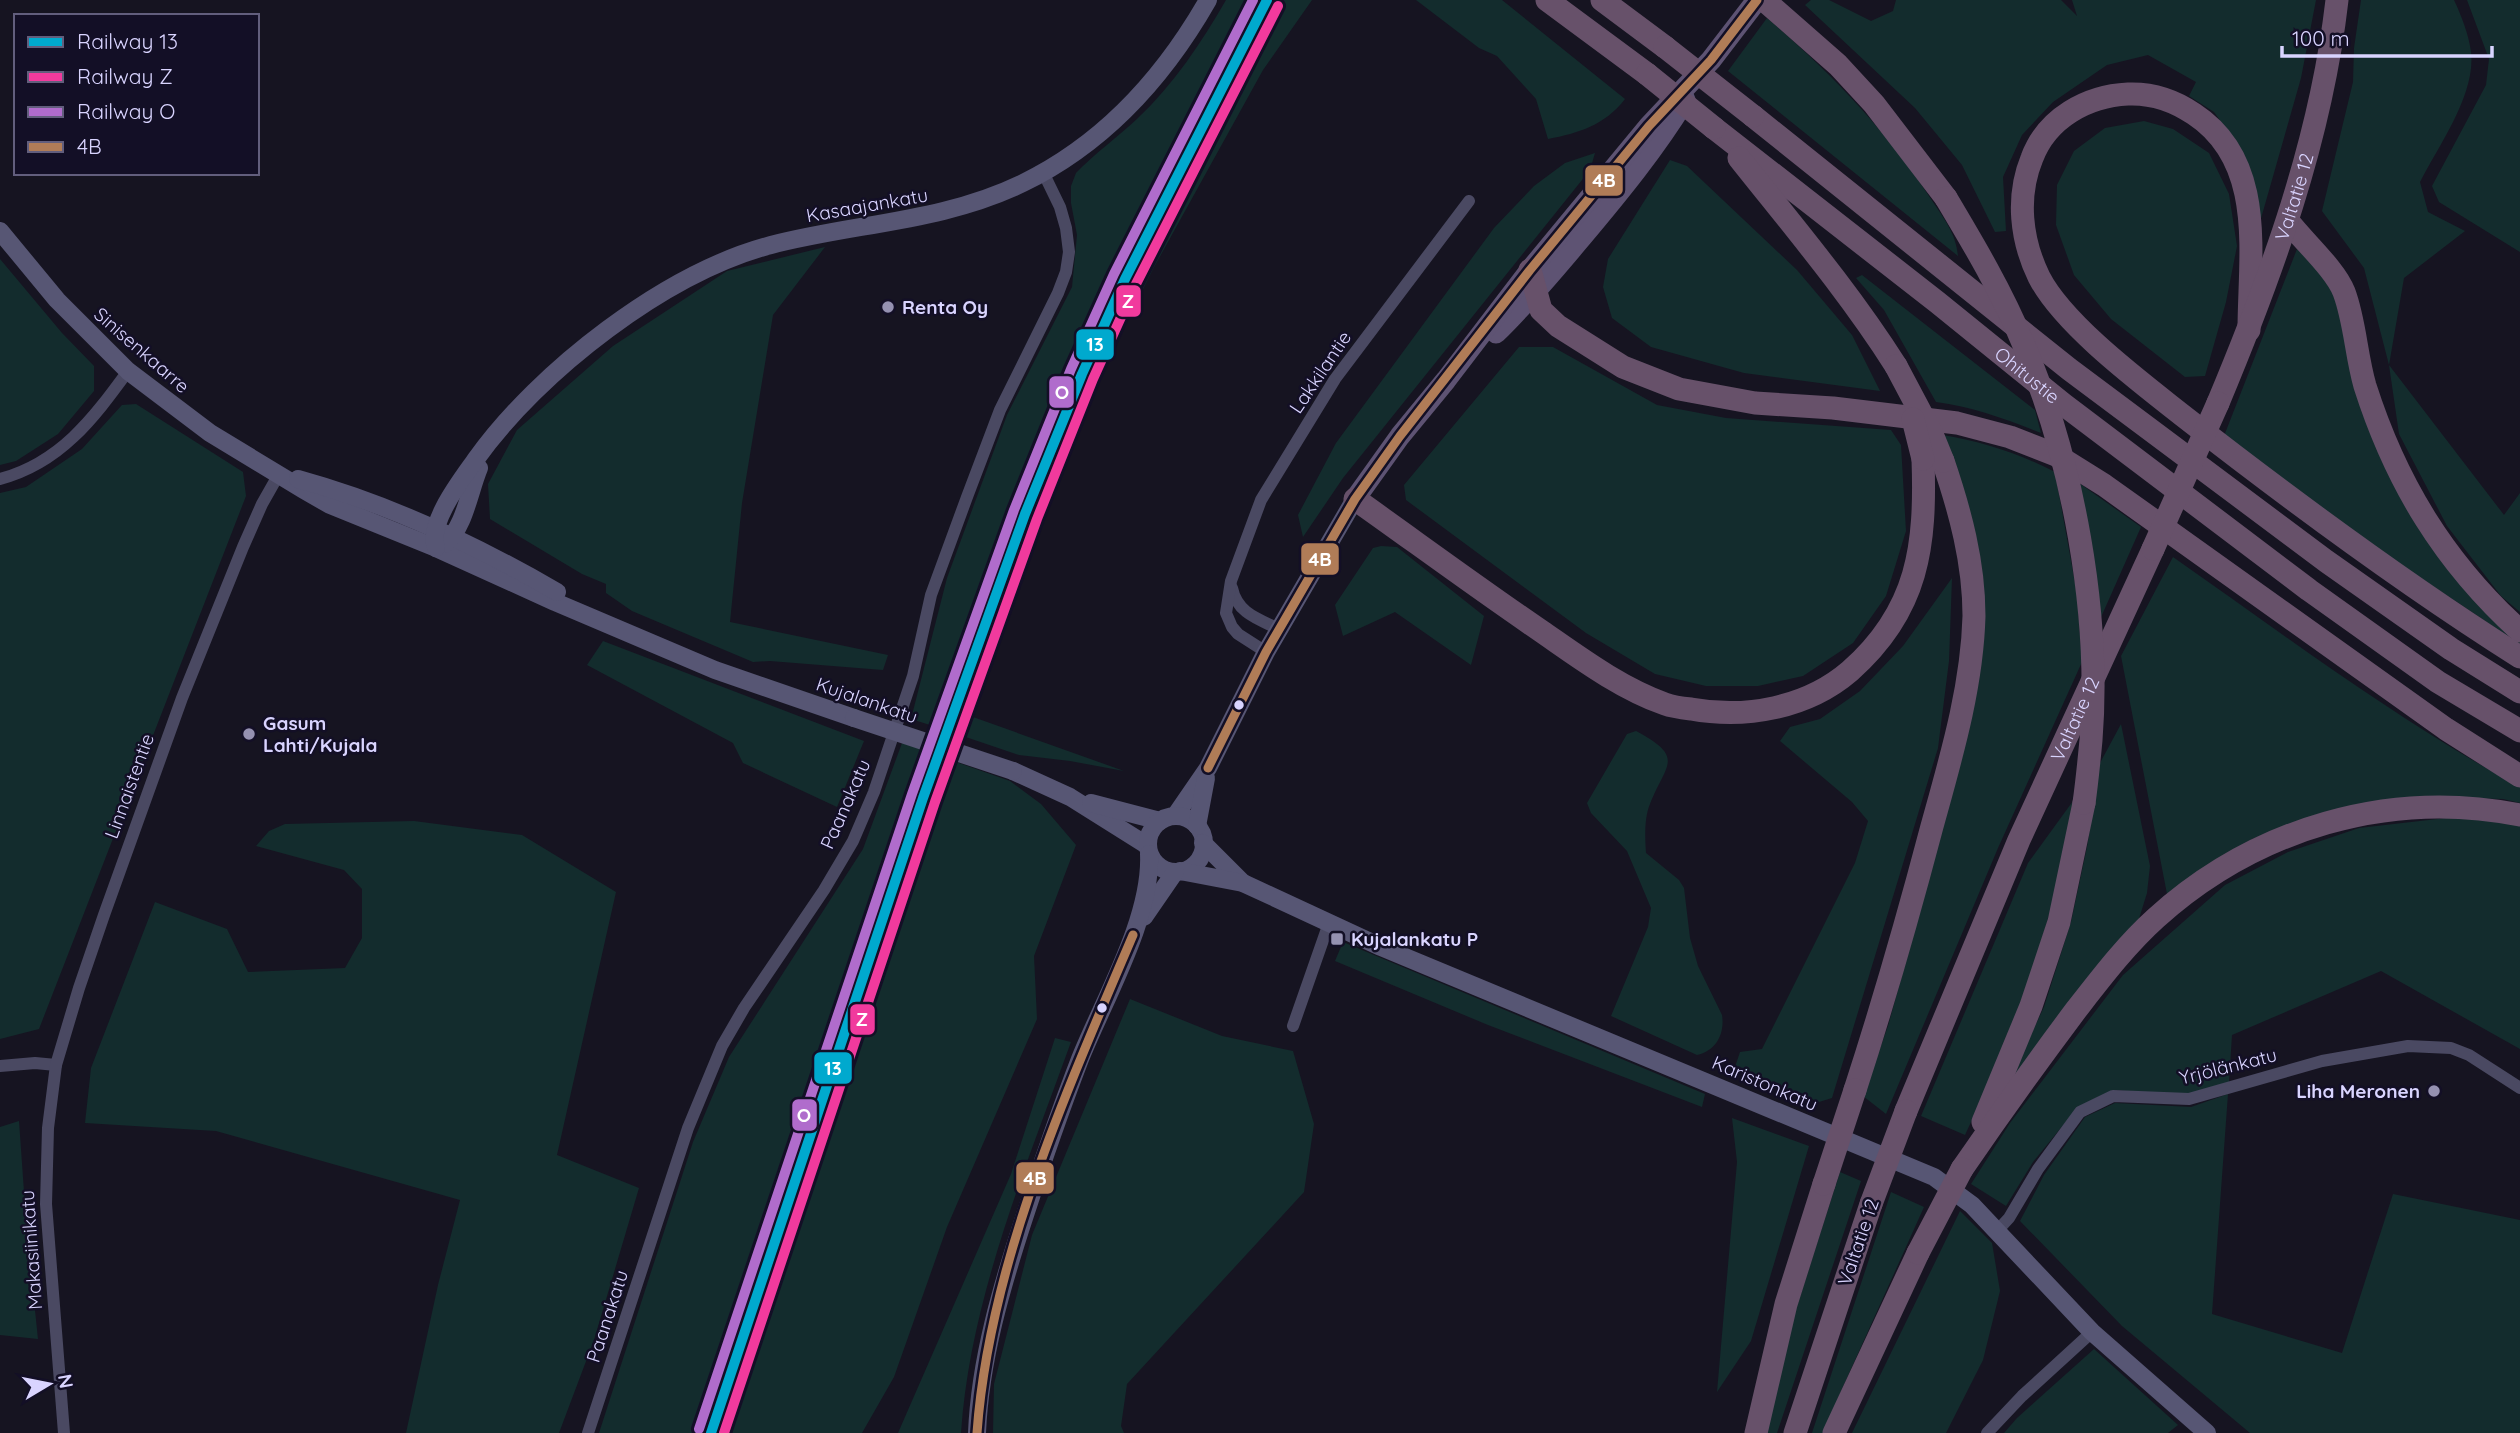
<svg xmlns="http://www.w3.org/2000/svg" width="2520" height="1433" viewBox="0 0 2520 1433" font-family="Quicksand,sans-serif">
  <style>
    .green { fill: #132c2d }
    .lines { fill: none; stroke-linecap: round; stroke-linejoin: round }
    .street { stroke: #4a4962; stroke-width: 12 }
    .secondary { stroke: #575674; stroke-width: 18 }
    .primary { stroke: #5e5373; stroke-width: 21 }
    .highway { stroke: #67516a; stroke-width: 23 }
    .secondary-bridge { stroke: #575674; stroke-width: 18 }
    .highway-bridge { stroke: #67516a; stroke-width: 23 }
    .bus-1-casing { stroke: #130f26; stroke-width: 14 }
    .bus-1 { stroke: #b07c57; stroke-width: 9 }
    .rail-1-casing { stroke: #130f26; stroke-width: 16 }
    .rail-2-casing { stroke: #130f26; stroke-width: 16 }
    .rail-3-casing { stroke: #130f26; stroke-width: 16 }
    .rail-1 { stroke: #00a9ce; stroke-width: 10 }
    .rail-2 { stroke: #f13a9d; stroke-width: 10 }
    .rail-3 { stroke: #b06ccc; stroke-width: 10 }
    .poi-dot { fill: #9591b1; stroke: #130f26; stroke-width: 2.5 }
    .bus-dot { fill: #d9d4ff; stroke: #130f26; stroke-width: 2.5 }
    .labels { text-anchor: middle; stroke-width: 5; stroke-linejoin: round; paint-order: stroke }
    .street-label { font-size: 19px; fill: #d9d4ff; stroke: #130f26 }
    .poi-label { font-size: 19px; font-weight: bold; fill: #d9d4ff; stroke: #130f26; text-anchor: start }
    .line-badge { stroke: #130f26; stroke-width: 2.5 }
    .badge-label { font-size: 19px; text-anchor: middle; font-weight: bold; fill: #fff }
  </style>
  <rect width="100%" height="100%" fill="#161421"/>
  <g class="green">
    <path d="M 1226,0 L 1250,0 C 1190,112 1132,225 1080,341 C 1024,466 977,596 930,725 L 911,719 L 947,578 L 1007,415 L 1072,287 L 1077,235 L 1071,203 L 1071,186 L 1076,173 C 1095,153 1118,137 1138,118 C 1173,85 1202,42 1226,0 Z"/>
    <path d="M 1273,0 L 1312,0 L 1263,70 L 1153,269 L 1092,391 L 1038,528 L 973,717 L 1124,771 L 1070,761 L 1019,755 L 951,732 C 988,628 1024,521 1068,419 C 1130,276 1201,138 1273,0 Z"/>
    <path d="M 1416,0 L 1502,0 L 1625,99 C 1605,125 1579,133 1548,139 L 1536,99 L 1497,56 L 1479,48 Z"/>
    <path d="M 1811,0 L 1829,0 L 1871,21 L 1893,11 L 1896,0 L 2061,0 L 2077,16 L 2072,0 L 2316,0 L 2301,78 L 2260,222 L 2229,133 L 2214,112 L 2189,96 L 2196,82 L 2148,55 L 2107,65 L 2053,102 L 2022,135 L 2003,177 L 2006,231 L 1995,232 L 1962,165 L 1915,108 L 1805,5 Z"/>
    <path d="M 2361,0 L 2454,0 C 2461,15 2469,35 2471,52 C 2476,94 2439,145 2420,182 L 2428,212 L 2465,231 L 2404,278 L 2389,365 L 2504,515 L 2520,493 L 2520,612 L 2501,596 L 2447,526 L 2399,434 L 2389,365 L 2364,268 L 2322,211 L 2353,82 L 2354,48 Z"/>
    <path d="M 2467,0 L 2520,0 L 2520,252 L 2439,202 L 2432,186 L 2486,85 L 2489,59 Z"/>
    <path d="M 1767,18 C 1829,71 1886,130 1931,199 C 1944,219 1956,233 1958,256 L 1728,71 Z"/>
    <path d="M 2144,121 L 2173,129 L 2209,153 L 2229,194 L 2237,246 L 2226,302 L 2205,376 L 2185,377 L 2111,319 L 2074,275 L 2056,225 L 2057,185 L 2074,151 L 2105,128 Z"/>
    <path d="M 1595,153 L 1590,170 L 1343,478 L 1303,537 L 1298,515 L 1336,443 L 1494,228 L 1534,186 L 1565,163 Z"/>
    <path d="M 1670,160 L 1687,166 L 1797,270 L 1852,335 L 1880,391 L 1744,373 L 1651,347 L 1612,318 L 1603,287 L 1608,259 Z"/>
    <path d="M 825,247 L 773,315 L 742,503 L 730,622 L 888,655 L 883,670 L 770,661 L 753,662 L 632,611 L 606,593 L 606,584 L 582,574 L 490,519 L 488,484 L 517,430 L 613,346 L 727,271 Z"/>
    <path d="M 2297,249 L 2319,269 L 2336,294 L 2376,436 L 2520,640 L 2520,644 L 2386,555 L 2224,436 Z"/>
    <path d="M 0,259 L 62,333 L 94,366 L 94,391 L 58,434 L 16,461 L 0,465 Z"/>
    <path d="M 1862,275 L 2035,410 L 2041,433 C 2006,419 1973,407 1936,402 L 1884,310 L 1856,278 Z"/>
    <path d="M 1519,347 L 1553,347 L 1657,405 L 1726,418 L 1891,430 L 1901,445 L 1906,531 L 1886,596 L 1853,643 L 1803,676 L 1758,686 L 1706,686 L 1655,674 L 1586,633 L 1406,500 L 1404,485 Z"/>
    <path d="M 136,404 L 243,472 L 246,496 L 39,1029 L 0,1039 L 0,493 L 26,487 L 82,449 L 122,405 Z"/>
    <path d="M 1943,435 C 1983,442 2018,453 2055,472 L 2077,594 L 2082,662 L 1998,848 L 1886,1114 L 1863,1096 L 1888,1026 L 1919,914 L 1977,674 Z"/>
    <path d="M 2079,483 L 2141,527 L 2098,624 Z"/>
    <path d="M 1381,546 L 1397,547 L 1484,616 L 1471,665 L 1395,612 L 1343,636 L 1335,605 L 1373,548 Z"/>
    <path d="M 2173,557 C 2286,636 2398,721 2520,787 L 2520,803 L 2503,799 L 2416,797 L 2337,810 L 2252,839 L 2167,894 L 2121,656 Z"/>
    <path d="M 1952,578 L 1949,661 L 1938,748 L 1832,1098 L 1819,1102 L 1735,1067 L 1740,1052 L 1762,1049 L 1855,863 L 1868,821 L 1852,802 L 1780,741 L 1790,727 L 1820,719 L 1860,691 L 1903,646 Z"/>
    <path d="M 603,641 L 864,741 L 837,807 L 743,763 L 733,743 L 587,665 Z"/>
    <path d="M 2121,724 L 2150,866 L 2147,893 L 2138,922 L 2006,1087 L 2044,1007 L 2071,922 L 2087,847 L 2100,763 Z"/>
    <path d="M 1636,731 C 1686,758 1666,763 1650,804 C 1644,818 1645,838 1646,853 L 1679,880 L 1684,888 L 1690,938 L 1698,966 L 1722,1015 C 1725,1034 1716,1051 1697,1055 L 1611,1016 L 1648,927 L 1651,908 L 1627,851 L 1591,813 L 1587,803 L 1627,734 Z"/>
    <path d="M 902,743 L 924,750 L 695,1433 L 599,1433 L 693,1142 L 729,1057 L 863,849 Z"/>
    <path d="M 942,757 L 1010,781 L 1041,804 L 1076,845 L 1034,956 L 1037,1019 L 947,1227 L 894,1377 L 862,1433 L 720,1433 Z"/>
    <path d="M 2073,801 L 2058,886 L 2015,1027 L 1965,1135 L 1921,1116 L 2028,863 Z"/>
    <path d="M 2446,818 L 2503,820 L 2520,824 L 2520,1049 L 2381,971 L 2232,1035 L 2229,1082 L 2186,1095 L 2113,1090 L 2078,1107 L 2033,1162 L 2006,1206 L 1971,1184 L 2010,1123 L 2123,975 L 2225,885 L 2288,852 L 2359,828 Z"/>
    <path d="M 414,821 L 522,835 L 616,892 L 557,1155 L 639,1188 L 594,1340 L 559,1433 L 406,1433 L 438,1285 L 460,1200 L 216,1131 L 85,1123 L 91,1068 L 155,902 L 227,929 L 248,972 L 345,968 L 362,938 L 362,889 L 344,870 L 256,846 L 269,831 L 285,824 Z"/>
    <path d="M 1343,942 L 1705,1094 L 1702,1107 L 1488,1025 L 1335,961 Z"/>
    <path d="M 1130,999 L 1222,1036 L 1293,1051 L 1314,1124 L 1304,1192 L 1127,1384 L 1121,1426 L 1124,1433 L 993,1433 L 994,1384 L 1032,1235 Z"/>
    <path d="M 1055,1038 L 1071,1042 C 1026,1167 970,1299 961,1433 L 898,1433 L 1011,1174 Z"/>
    <path d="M 2228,1094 L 2212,1314 L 2342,1353 L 2393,1194 L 2520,1220 L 2520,1433 L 2250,1433 L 2122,1326 L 2020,1221 L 2044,1175 L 2085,1117 L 2115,1103 L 2191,1107 Z"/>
    <path d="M 1732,1118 L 1809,1146 L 1751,1341 L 1717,1392 L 1737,1162 Z"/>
    <path d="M 19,1121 L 27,1234 L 38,1339 L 0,1335 L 0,1127 Z"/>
    <path d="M 1840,1172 L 1861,1181 L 1777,1433 L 1766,1433 L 1778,1365 Z"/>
    <path d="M 1891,1192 L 1924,1207 L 1842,1389 L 1824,1433 L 1812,1433 Z"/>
    <path d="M 1960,1211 L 1992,1243 L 2000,1291 L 1983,1360 L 1946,1433 L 1852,1433 Z"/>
    <path d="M 2094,1349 L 2178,1425 L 2168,1433 L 2004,1433 L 2017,1418 Z"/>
  </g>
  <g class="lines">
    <g class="street">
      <path d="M 0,479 C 60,463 93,419 128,371"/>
      <path d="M 1232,588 C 1237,613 1258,619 1279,629"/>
      <path d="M 1266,652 L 1238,634 L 1232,627 L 1226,613 L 1231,581 L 1261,500 L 1335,379 L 1469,201"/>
      <path d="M 1293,1026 L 1329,923"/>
      <path d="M 0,1066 L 35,1063 L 56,1065"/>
      <path d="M 1997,1231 L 2009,1218 L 2038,1169 L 2080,1112 L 2113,1096 L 2189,1099 L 2322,1061 L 2408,1046 L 2451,1048 L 2469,1055 L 2520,1088"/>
      <path d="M 64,1433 L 46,1204 L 48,1128 L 56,1065 L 79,988 L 104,915 L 182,698 L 243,547 L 262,504 L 279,474"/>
      <path d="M 588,1433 L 688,1128 L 722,1046 L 744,1008 L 824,890 L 853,841 L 874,792 L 913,676 L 931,595 L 967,497 L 1000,410 L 1058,293 L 1066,272 L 1069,252 L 1066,228 L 1060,207 L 1043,172"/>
      <path d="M 1987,1433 L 2022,1396 L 2092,1332"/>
    </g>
    <g class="secondary">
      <path d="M 0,231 L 57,300 L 128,371 L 210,433 L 304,490 L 330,505 L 436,548 L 555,602 L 715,670 L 854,718"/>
      <path d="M 298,479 C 389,504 476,545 557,592"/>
      <path d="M 445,544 C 465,526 469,492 479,468"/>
      <path d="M 436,548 C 427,523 462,479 476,459 C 539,371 665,273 771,245 C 856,223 943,222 1023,183 C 1103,144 1164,77 1208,0"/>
      <path d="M 1013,771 L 1070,797 L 1148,846"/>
      <path d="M 1091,803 L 1160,821"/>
      <path d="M 1175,816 L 1208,768 L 1266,652 L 1355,499"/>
      <circle cx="1176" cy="844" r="28"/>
      <path d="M 1197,826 L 1206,778"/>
      <path d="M 1203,843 L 1243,883"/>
      <path d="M 1180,871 L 1243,883 L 1381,947 L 1934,1177 L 1972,1205 L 2092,1332 L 2207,1433"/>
      <path d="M 1144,917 L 1175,872"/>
      <path d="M 977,1433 C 980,1359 1002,1285 1025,1215 C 1042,1163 1060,1111 1080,1059 C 1104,999 1152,918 1149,854"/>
    </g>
    <g class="primary">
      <path d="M 1496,333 C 1527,303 1554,270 1582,237 C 1619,193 1655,149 1685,100"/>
      <path d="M 1355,499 L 1400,436 L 1446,380 L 1530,270 L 1649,126 L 1711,60 L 1757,0"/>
    </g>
    <g class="highway">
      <path d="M 1547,0 L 1647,74"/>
      <path d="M 1602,0 L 1665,47"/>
      <path d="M 1764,0 L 1838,65 L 1874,104 L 1946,198"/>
      <path d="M 1753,116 L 2069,369 L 2326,561 L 2451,649 L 2520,692"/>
      <path id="s1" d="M 1714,128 L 1937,302 L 2063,404 L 2309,590 L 2438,682 L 2520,731"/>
      <path d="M 1739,158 C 1793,226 1849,292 1896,366"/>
      <path d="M 2288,221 C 2304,242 2335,269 2344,292 C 2355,321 2356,355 2365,386 C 2396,483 2444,562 2520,631"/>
      <path d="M 1530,270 L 1541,310 L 1558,326 L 1623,367 L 1679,389 L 1755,403 L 1833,408 L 1957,423 L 2010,437 L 2056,455 L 2104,485 L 2446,729 L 2520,776"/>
      <path d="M 2249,330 C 2249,256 2267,162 2194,114 C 2175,101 2153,93 2128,94 C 2087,96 2047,118 2032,158 C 2016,197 2021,240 2039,277 C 2063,324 2139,381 2182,415 C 2291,500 2403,583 2520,657"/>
      <path id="s2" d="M 2218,403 C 2272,274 2321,140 2337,0"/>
      <path d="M 1355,499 C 1417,543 1478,588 1541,631 C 1580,658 1620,688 1665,704 C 1673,707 1682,708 1691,709 C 1746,719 1807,708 1850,671 C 1919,610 1926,545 1923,459"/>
      <path d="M 1855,1090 C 1883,1004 1908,917 1931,830 C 1950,761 1972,689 1974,616 C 1974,562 1960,511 1943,461"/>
      <path id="s3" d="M 1906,1111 L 2019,840 L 2153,549"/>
      <path d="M 1983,1122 L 2031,1006 L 2059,922 L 2084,803"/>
      <path d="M 1962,1169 C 1999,1115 2037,1062 2076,1010 C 2101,978 2126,945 2156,918 C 2256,828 2389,789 2520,815"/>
      <path d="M 1756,1433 L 1786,1304 L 1824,1184"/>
      <path d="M 1795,1433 L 1871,1204"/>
      <path d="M 1834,1433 L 1918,1253"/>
    </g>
    <path class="secondary-bridge" d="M 854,718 L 1013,771"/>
    <g class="highway-bridge">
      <path d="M 1665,47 L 1753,116"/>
      <path d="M 1647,74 L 1714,128"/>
      <path d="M 1946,198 C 1974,245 2002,292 2023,343 C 2073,460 2101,613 2091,740 C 2089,761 2087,782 2084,803"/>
      <path d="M 1896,366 L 1932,434 L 1943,461"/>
      <path d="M 1913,419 L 1923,459"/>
      <path d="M 2153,549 L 2218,403"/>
      <path d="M 1824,1184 L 1855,1090"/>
      <path d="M 1871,1204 L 1906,1111"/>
      <path d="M 1918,1253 L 1962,1169"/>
    </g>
    <g class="bus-1-casing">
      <g id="bus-1">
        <path d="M 1208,768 L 1266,652 L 1355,499 L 1400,436 L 1530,270 L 1649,126 L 1711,60 L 1757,0"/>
        <path d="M 977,1433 C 989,1264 1067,1090 1133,935"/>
      </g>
    </g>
    <use href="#bus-1" class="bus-1"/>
    <g class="rail-1-casing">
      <path id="rail-1" d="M 711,1433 L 923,798 L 1025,514 L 1082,374 L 1125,279 L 1267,0"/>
    </g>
    <g class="rail-2-casing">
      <path id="rail-2" d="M 724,1433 L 935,802 L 1037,519 L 1093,379 L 1136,284 L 1278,6"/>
    </g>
    <g class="rail-3-casing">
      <path id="rail-3" d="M 699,1429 L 912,794 L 1014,510 L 1071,369 L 1114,274 L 1253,0"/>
    </g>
    <use href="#rail-1" class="rail-1"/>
    <use href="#rail-2" class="rail-2"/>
    <use href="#rail-3" class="rail-3"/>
  </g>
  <g class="poi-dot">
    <circle cx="888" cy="307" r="7"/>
    <circle cx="249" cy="734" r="7"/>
    <rect x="1330" y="932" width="14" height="14" rx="3.5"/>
    <circle cx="2434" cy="1091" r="7"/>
  </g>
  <g class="bus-dot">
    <circle cx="1239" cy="705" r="6"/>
    <circle cx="1102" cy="1008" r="6"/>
  </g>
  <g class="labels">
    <g class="street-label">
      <text dy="7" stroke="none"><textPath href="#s2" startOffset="220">Valtatie 12</textPath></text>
      <text transform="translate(867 205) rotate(-10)" y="7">Kasaajankatu</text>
      <text transform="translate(142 350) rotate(41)" y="7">Sinisenkaarre</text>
      <text transform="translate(1320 372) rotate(-56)" y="7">Lakkilantie</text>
      <text dy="7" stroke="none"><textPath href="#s1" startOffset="399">Ohitustie</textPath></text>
      <text transform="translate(867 700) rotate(19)" y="7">Kujalankatu</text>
      <text dy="7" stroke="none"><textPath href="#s3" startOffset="427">Valtatie 12</textPath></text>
      <text transform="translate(129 786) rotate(-70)" y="7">Linnaistentie</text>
      <text transform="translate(845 804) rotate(-66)" y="7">Paanakatu</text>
      <text transform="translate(2228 1066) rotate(-14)" y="7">Yrjölänkatu</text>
      <text transform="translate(1765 1083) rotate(23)" y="7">Karistonkatu</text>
      <text transform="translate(1858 1242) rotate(-71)" y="7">Valtatie 12</text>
      <text transform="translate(31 1250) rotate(-94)" y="7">Makasiinikatu</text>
      <text transform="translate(607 1316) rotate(-72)" y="7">Paanakatu</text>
    </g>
    <g class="poi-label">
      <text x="902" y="314">Renta Oy</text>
      <text x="263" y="730">Gasum<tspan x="263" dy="22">Lahti/Kujala</tspan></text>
      <text x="1351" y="946">Kujalankatu P</text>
      <text x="2420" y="1098" text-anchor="end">Liha Meronen</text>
    </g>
  </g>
  <g class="line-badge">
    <rect x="1584" y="164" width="40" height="33" rx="7" fill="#b07c57"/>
    <rect x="1115" y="284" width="27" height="34" rx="7" fill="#f13a9d"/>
    <rect x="1075" y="328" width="40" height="33" rx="7" fill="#00a9ce"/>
    <rect x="1048" y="375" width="27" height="34" rx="7" fill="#b06ccc"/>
    <rect x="1300" y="542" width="40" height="34" rx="7" fill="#b07c57"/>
    <rect x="849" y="1003" width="27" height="33" rx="7" fill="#f13a9d"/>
    <rect x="813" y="1051" width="40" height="34" rx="7" fill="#00a9ce"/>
    <rect x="791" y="1098" width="27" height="34" rx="7" fill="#b06ccc"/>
    <rect x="1015" y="1161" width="40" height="34" rx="7" fill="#b07c57"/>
  </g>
  <g class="badge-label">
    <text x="1604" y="187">4B</text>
    <text x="1128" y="308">Z</text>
    <text x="1095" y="351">13</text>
    <text x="1062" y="399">O</text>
    <text x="1320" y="566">4B</text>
    <text x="862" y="1026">Z</text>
    <text x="833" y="1075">13</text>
    <text x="804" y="1122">O</text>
    <text x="1035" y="1185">4B</text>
  </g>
  <rect x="14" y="14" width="245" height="161" fill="#130f26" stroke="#625e7d" stroke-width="2"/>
  <rect x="28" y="37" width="35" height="10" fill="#00a9ce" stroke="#625e7d" stroke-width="2"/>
  <text x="77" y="49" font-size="21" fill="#d9d4ff">Railway 13</text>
  <rect x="28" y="72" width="35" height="10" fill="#f13a9d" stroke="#625e7d" stroke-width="2"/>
  <text x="77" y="84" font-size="21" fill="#d9d4ff">Railway Z</text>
  <rect x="28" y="107" width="35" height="10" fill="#b06ccc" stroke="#625e7d" stroke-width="2"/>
  <text x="77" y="119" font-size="21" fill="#d9d4ff">Railway O</text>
  <rect x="28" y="142" width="35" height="10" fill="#b07c57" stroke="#625e7d" stroke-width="2"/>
  <text x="77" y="154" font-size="21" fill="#d9d4ff">4B</text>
  <g transform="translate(49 1384) rotate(80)" stroke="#130f26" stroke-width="5" paint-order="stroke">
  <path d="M0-5L12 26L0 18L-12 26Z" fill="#d9d4ff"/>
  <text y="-10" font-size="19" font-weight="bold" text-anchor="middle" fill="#d9d4ff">N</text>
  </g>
  <path d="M2282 46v10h210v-10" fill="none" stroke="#d9d4ff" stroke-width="3.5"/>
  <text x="2292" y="46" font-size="21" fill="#d9d4ff" stroke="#130f26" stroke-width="5" paint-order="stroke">100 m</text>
</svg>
